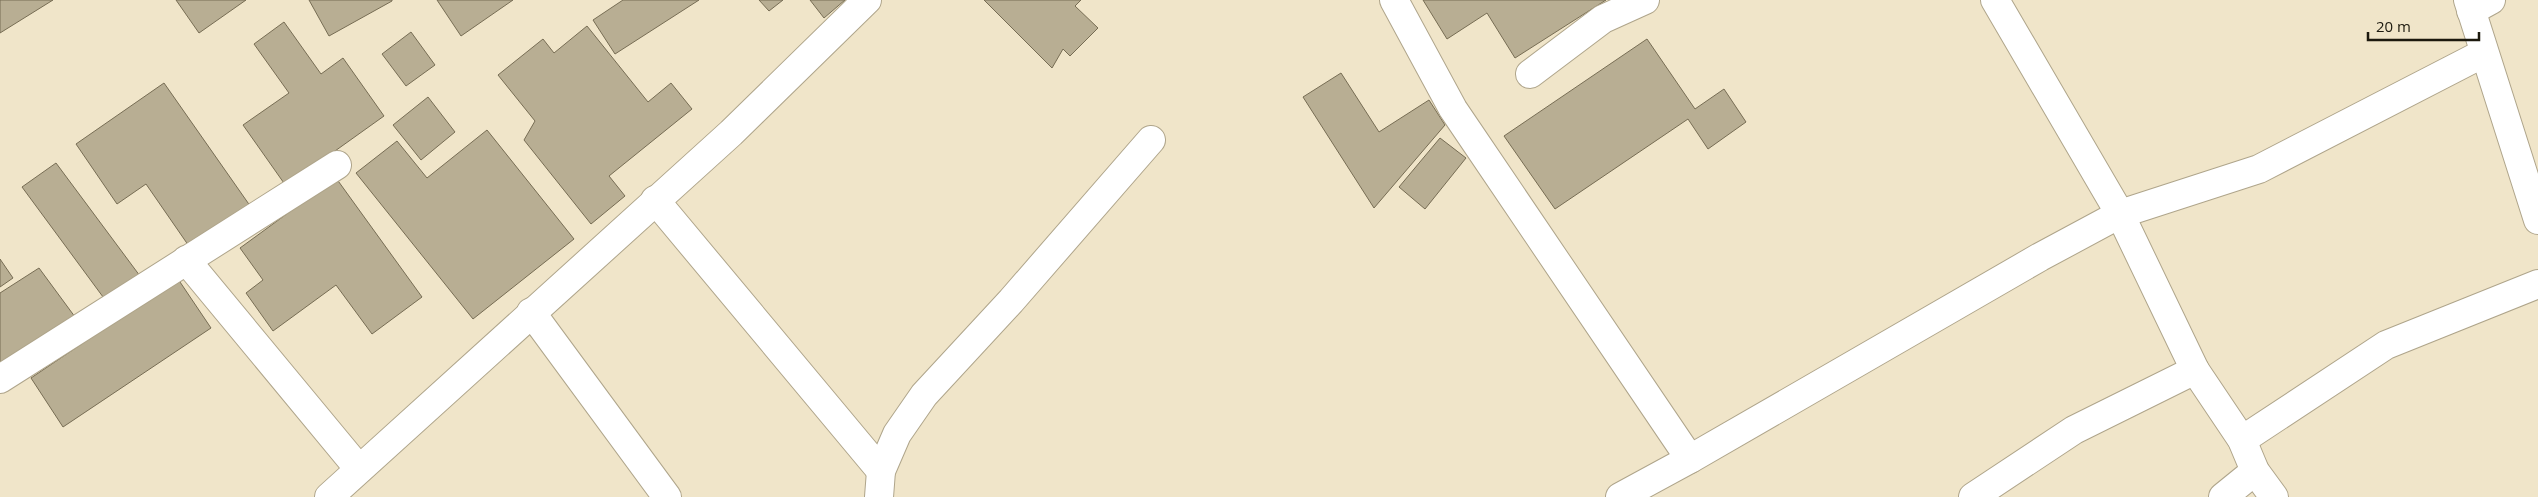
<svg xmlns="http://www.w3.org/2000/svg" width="2538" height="497" viewBox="0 0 2538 497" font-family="'Open Sans',sans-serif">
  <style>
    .building { fill: #b8ae93; stroke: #776d54 }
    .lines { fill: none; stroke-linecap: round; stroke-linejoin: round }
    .minor-casing { stroke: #afa58b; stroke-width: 30 }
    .minor { stroke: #fff; stroke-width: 28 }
  </style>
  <rect width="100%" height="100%" fill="#f0e5c9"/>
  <g class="building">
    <path d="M 0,0 L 53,0 L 0,33 Z"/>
    <path d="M 176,0 L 246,0 L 199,33 Z"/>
    <path d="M 309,0 L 392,0 L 392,1 L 329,36 Z"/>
    <path d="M 437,0 L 513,0 L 461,36 Z"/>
    <path d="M 623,0 L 699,0 L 615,54 L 593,20 Z"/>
    <path d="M 759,0 L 783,0 L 769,11 Z"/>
    <path d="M 810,0 L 845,0 L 824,18 Z"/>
    <path d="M 984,0 L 1081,0 L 1075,6 L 1098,28 L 1070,56 L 1063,49 L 1052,68 Z"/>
    <path d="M 1423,0 L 1606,0 L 1515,58 L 1487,13 L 1447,39 Z"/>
    <path d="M 284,22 L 321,74 L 343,58 L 384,116 L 286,186 L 243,125 L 289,93 L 254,44 Z"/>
    <path d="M 587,26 L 648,102 L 671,83 L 692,109 L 609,176 L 625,196 L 591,224 L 524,140 L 535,121 L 498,75 L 543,39 L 554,53 Z"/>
    <path d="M 411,32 L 435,65 L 406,86 L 382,54 Z"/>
    <path d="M 1647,39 L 1695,109 L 1724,89 L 1746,122 L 1708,149 L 1688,119 L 1555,209 L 1504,136 Z"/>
    <path d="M 1341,73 L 1379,132 L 1429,100 L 1445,125 L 1374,208 L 1303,97 Z"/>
    <path d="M 164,83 L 253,210 L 193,252 L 146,184 L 117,204 L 76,144 Z"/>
    <path d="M 428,97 L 455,132 L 421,160 L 393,125 Z"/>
    <path d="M 487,130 L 574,239 L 473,319 L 356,173 L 397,141 L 427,178 Z"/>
    <path d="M 1440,138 L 1466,158 L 1425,209 L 1399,187 Z"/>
    <path d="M 56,163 L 140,276 L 106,301 L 22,187 Z"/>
    <path d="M 336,178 L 422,297 L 372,334 L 336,285 L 273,331 L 246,293 L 263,280 L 240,248 Z"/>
    <path d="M 0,259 L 13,278 L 0,287 Z"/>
    <path d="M 39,268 L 78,321 L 0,374 L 0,293 Z"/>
    <path d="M 178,279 L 211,328 L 63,427 L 31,378 Z"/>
  </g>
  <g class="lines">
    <g class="minor-casing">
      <g id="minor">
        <path d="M 1394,0 L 1453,109 L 1690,459"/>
        <path d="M 1995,0 L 2120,214 L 2195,370 L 2242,440 L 2255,471 L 2274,497"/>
        <path d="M 2468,0 L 2538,220"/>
        <path d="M 2471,11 L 2491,0"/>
        <path d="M 1530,74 L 1603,19 L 1645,0"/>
        <path d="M 655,200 L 881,471"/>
        <path d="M 186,260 L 359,469"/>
        <path d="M 531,312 L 667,497"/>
        <path d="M 0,379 L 337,165"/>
        <path d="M 2242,440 L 2386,345 L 2538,284"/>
        <path d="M 329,497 L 731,133 L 867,0"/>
        <path d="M 879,497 L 881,471 L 897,434 L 924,395 L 1011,301 L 1151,140"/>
        <path d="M 1620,497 L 1690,459 L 2040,257 L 2120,214 L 2259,169 L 2484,53"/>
        <path d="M 1973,497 L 2074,430 L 2195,370"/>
        <path d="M 2223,497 L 2255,471"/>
      </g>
    </g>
    <use href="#minor" class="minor"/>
  </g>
  <path d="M2368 32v8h111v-8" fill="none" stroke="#1c190e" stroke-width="2.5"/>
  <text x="2376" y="32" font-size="15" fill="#1c190e" stroke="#f0e5c9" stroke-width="4" paint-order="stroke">20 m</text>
</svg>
